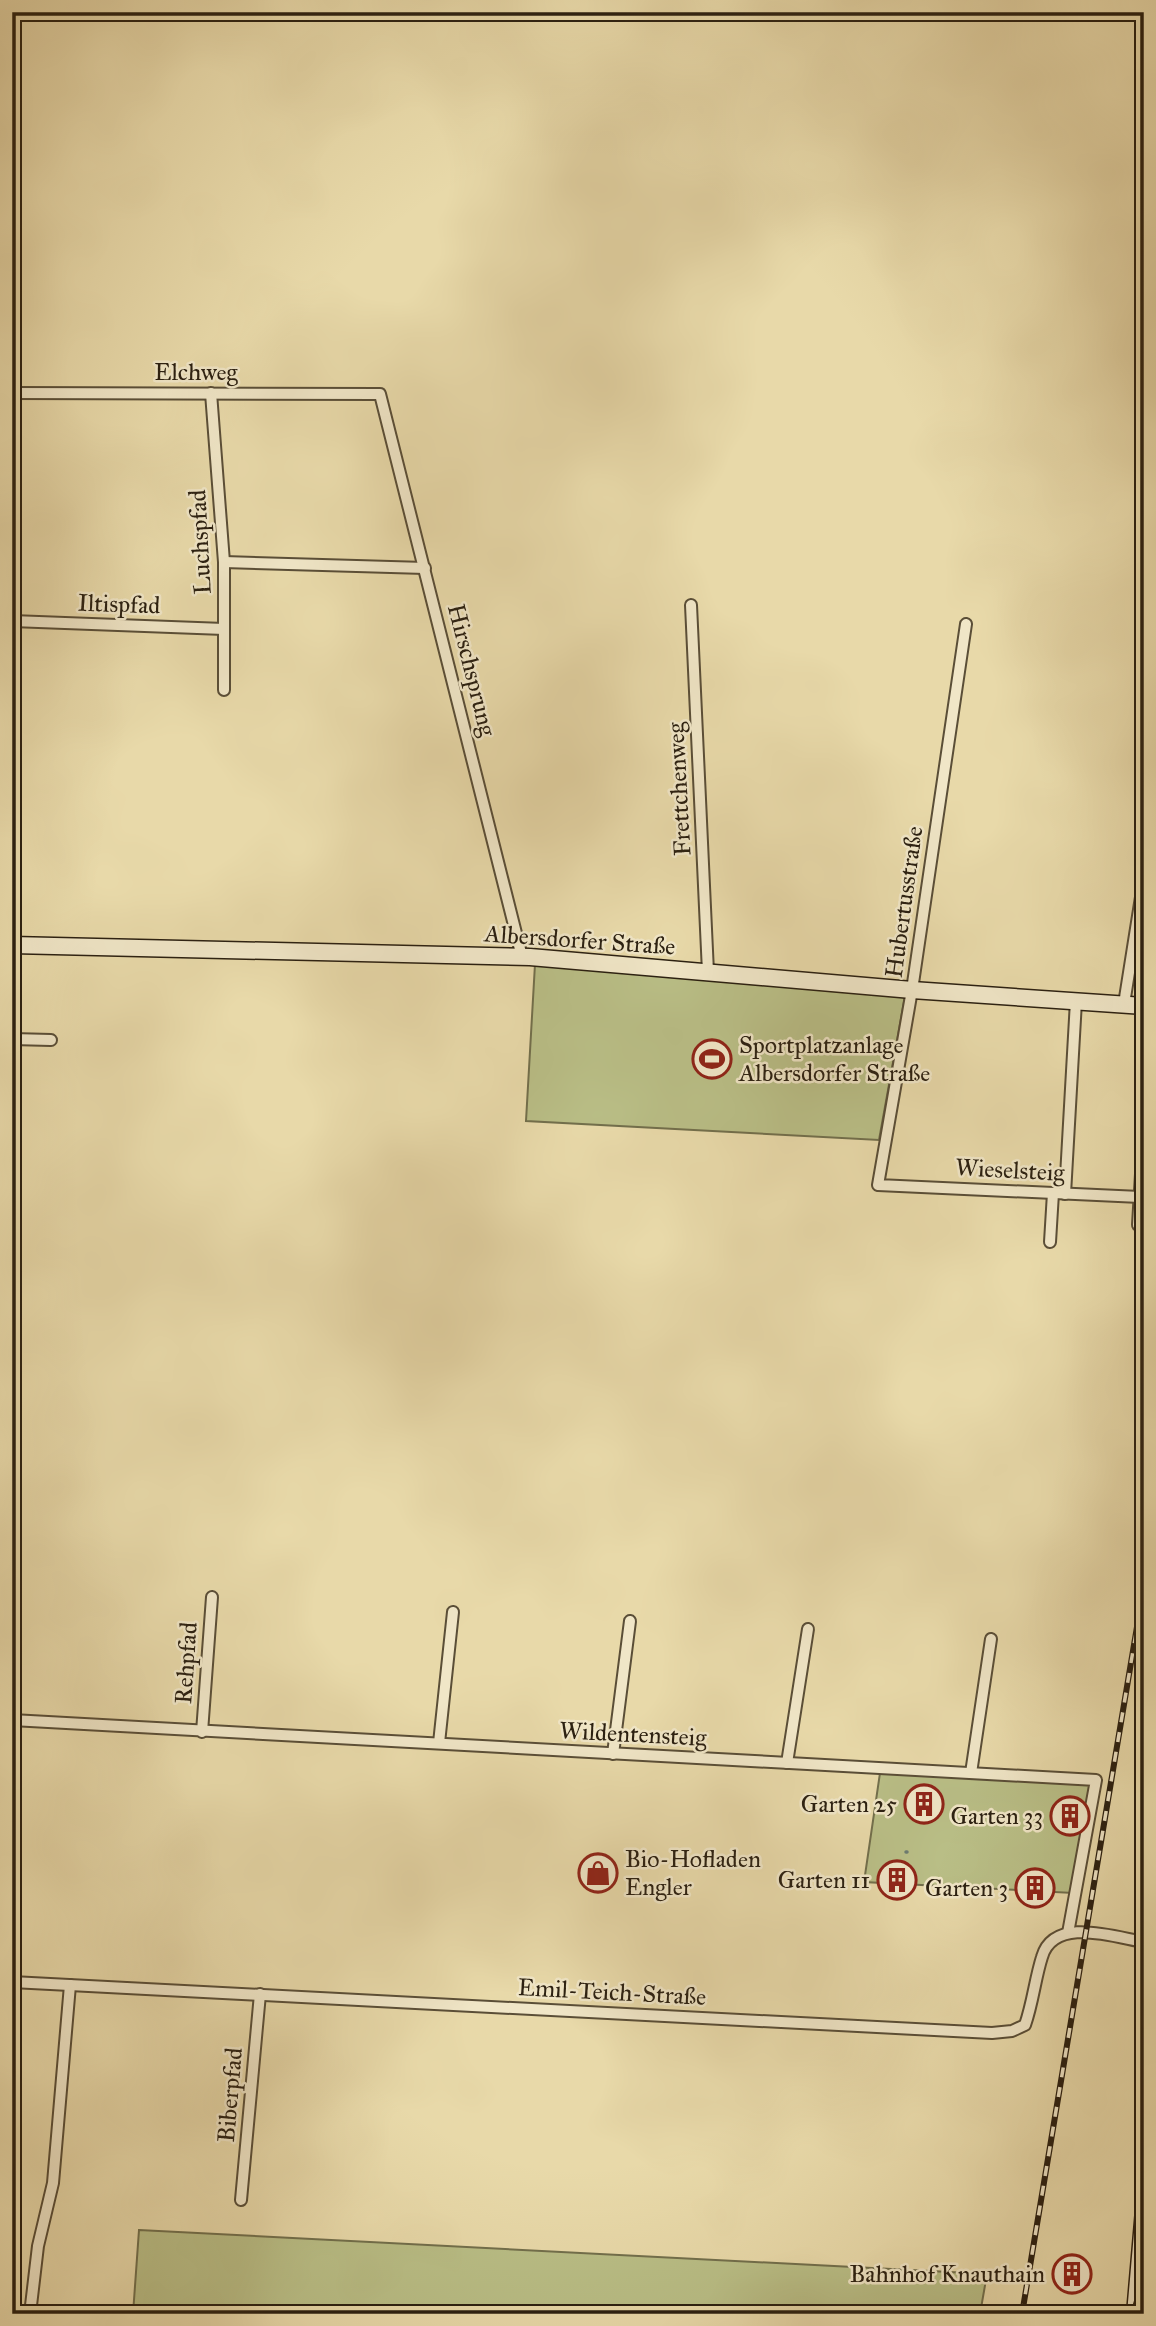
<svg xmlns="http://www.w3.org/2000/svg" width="1156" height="2326" viewBox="0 0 1156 2326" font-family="'IM FELL Great Primer',serif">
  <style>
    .green { fill: #b9be86; stroke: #726f4c; stroke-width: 2 }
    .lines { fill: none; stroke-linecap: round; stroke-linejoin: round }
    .stream { stroke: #6d7c71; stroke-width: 3.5 }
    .street-casing { stroke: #5a4e37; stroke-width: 14 }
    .secondary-casing { stroke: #2b2011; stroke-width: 19 }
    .street { stroke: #f0e6c7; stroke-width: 10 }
    .secondary { stroke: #f0e6c7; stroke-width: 16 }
    .tram { stroke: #2b2011; stroke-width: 2 }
    .rail-casing { stroke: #2b2011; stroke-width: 6 }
    .rail { stroke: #f0e6c7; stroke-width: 3.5; stroke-dasharray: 10; stroke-linecap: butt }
    .labels { text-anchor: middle; stroke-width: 5; stroke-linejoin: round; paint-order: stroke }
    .street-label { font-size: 24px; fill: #2b2011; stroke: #f0e6c7 }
    .poi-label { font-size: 24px; fill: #2b2011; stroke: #f0e6c7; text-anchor: end }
  </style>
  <rect width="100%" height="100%" fill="#e8d9a9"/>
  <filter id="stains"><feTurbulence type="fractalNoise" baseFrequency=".00286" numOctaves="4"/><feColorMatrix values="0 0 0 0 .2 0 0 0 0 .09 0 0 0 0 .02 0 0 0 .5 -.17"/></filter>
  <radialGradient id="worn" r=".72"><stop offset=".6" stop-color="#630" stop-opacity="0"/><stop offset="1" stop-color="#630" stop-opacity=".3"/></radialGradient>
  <g class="green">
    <path d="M 535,964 L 905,996 L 879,1140 L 526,1121 Z"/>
    <path d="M 880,1773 L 1090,1784 L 1073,1893 L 864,1882 Z"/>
    <path d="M 139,2230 L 987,2274 L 980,2314 L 133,2314 Z"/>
  </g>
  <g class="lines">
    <g class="stream">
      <path d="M 912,1817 L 913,1817"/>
      <path d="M 906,1852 L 907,1852"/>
    </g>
    <g class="street-casing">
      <g id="street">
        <path d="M 12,393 L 380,394 L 522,957"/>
        <path d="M 211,393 L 224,562 L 224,690"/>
        <path d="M 224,562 L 425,568"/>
        <path d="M 691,605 L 708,972"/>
        <path d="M 12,621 L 224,629"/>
        <path d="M 966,624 L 912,990 L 878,1185 L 1140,1197"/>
        <path d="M 12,667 L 15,691"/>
        <path d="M 1124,1004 L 1144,878"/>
        <path d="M 12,1039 L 51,1040"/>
        <path d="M 1065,1194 L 1076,1001"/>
        <path d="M 1138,1225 L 1142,1157"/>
        <path d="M 1050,1242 L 1053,1193"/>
        <path d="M 12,1720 L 1096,1780 L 1068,1933"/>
        <path d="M 202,1732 L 212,1597"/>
        <path d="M 439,1743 L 453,1612"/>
        <path d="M 613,1754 L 630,1621"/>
        <path d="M 787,1763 L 808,1629"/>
        <path d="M 971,1773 L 991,1639"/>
        <path d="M 12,1982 L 992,2033 L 1012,2031 L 1025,2025 C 1033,2002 1035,1979 1042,1957 C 1054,1916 1114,1937 1144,1942"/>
        <path d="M 241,2200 L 260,1994"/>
        <path d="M 30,2314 L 38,2246 L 53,2183 L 70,1985"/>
      </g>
    </g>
    <g class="secondary-casing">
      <g id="secondary">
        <path d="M 12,945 L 530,957 L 912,990 L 1144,1006"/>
        <path d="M 1135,2314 L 1144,2210"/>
      </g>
    </g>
    <use href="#street" class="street"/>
    <use href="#secondary" class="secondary"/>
    <path class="tram" d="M 1131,2314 L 1137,2294"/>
    <g class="rail-casing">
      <path id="rail" d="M 1022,2314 L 1144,1585"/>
    </g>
    <use href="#rail" class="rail"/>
  </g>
  <defs>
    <g id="stadium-ring" transform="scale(2.0125)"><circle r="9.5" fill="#f0e6c7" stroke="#8f2418" stroke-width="1.5"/><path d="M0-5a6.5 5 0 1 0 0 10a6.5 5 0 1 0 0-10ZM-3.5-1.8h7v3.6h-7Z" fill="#8f2418"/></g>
    <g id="building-ring" transform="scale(2.0125)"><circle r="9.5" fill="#f0e6c7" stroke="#8f2418" stroke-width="1.5"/><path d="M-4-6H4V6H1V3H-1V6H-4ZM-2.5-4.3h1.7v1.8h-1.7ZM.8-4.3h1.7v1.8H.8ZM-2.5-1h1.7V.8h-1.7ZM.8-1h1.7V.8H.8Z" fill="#8f2418"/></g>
    <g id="shop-ring" transform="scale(2.0125)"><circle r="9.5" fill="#f0e6c7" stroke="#8f2418" stroke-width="1.5"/><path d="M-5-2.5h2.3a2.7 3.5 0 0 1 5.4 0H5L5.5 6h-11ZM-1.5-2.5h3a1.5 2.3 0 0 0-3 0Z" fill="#8f2418"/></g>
  </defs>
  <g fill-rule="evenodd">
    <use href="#stadium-ring" x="712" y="1059"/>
    <use href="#building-ring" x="924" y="1804"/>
    <use href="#building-ring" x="1070" y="1816"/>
    <use href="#shop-ring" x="598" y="1873"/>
    <use href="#building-ring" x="897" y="1880"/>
    <use href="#building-ring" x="1035" y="1888"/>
    <use href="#building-ring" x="1072" y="2274"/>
  </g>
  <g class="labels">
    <g class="street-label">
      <text x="196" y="380">Elchweg</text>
      <text transform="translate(200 542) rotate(-93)" y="8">Luchspfad</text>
      <text transform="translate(119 604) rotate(2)" y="8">Iltispfad</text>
      <text transform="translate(472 670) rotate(76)" y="8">Hirschsprung</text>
      <text transform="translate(679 789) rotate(-93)" y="8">Frettchenweg</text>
      <text transform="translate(904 902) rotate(-82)" y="8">Hubertusstraße</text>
      <text transform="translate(580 940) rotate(4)" y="8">Albersdorfer Straße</text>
      <text transform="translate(1010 1170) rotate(3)" y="8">Wieselsteig</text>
      <text transform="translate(186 1663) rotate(-86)" y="8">Rehpfad</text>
      <text transform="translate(633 1734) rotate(3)" y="8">Wildentensteig</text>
      <text transform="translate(612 1992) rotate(3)" y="8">Emil-Teich-Straße</text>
      <text transform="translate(230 2095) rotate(-85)" y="8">Biberpfad</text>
    </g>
    <g class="poi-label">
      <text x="739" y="1053" text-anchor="start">Sportplatzanlage<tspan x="739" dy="28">Albersdorfer Straße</tspan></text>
      <text x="897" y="1812">Garten 25</text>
      <text x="1043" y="1824">Garten 33</text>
      <text x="625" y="1867" text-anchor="start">Bio-Hofladen<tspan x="625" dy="28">Engler</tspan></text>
      <text x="870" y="1888">Garten 11</text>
      <text x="1008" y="1896">Garten 3</text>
      <text x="1045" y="2282">Bahnhof Knauthain</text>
    </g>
  </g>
  <rect width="1156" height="2326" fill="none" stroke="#e8d9a9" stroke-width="42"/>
  <rect x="14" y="14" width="1128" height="2298" fill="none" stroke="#2b2011" stroke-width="3.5"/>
  <rect x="21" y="21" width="1114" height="2284" fill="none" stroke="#2b2011" stroke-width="2"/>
  <rect width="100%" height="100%" filter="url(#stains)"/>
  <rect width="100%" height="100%" fill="url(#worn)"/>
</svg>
